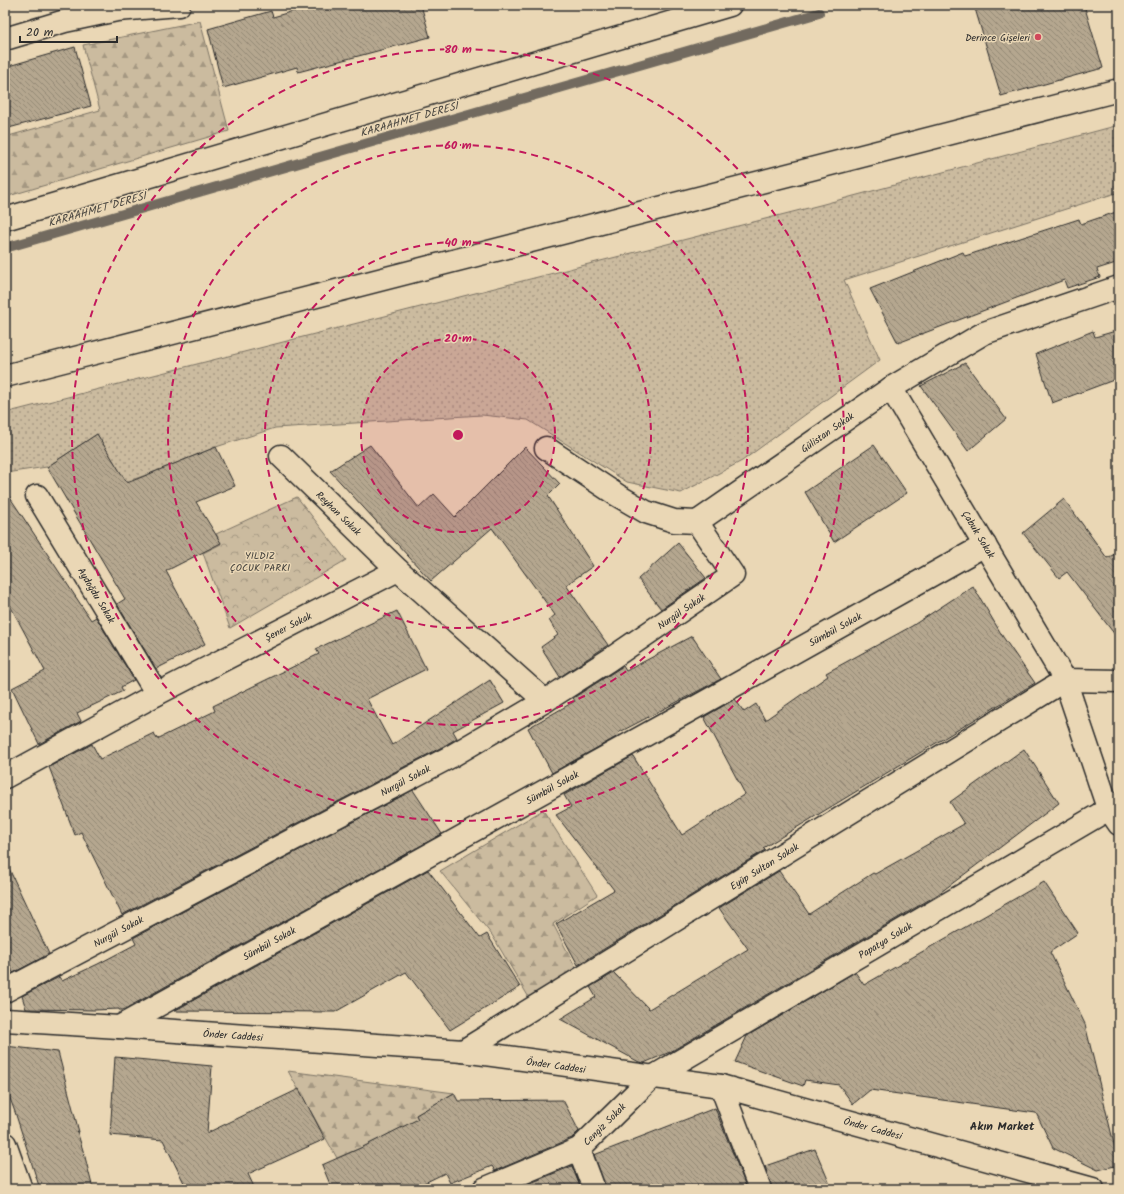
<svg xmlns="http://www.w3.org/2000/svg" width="1124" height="1194" viewBox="0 0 1124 1194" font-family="Kalam,sans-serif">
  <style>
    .grass { fill: url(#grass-dots); stroke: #7b7365 }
    .forest { fill: url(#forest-firs); stroke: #7b7365 }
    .park { fill: url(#park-crowns); stroke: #7b7365 }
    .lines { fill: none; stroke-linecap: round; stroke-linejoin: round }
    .stream { stroke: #726b5f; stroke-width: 10 }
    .building { fill: url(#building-back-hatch); stroke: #2b2b2b }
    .minor-casing { stroke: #2b2b2b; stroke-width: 25 }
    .minor { stroke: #ead7b5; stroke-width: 22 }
    .ring { fill: none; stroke: #c2185b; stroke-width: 2; stroke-dasharray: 7 5 }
    .poi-dot { fill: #d1495b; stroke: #ead7b5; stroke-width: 1.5 }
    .labels { text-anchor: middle; stroke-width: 3; stroke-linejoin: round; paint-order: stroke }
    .poi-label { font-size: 10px; fill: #2b2b2b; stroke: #ead7b5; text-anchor: end }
    .street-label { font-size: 10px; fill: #2b2b2b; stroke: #ead7b5 }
    .park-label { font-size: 10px; fill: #43413c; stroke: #ead7b5 }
    .water-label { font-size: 11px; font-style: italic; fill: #494640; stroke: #ead7b5 }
    .quarter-label { font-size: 12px; font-weight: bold; fill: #2b2b2b; stroke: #ead7b5 }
    .centre { fill: #c2185b; stroke: #ead7b5; stroke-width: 2 }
    .ring-label { font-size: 12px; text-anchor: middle; font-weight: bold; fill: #c2185b; stroke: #ead7b5; stroke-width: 3; stroke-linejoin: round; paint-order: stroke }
  </style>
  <defs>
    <pattern id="grass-dots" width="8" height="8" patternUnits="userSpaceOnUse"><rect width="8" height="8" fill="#cbbb9f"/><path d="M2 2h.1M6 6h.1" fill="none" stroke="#a59882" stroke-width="1.8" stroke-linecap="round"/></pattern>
    <pattern id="forest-firs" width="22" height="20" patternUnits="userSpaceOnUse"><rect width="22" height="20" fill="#cbbb9f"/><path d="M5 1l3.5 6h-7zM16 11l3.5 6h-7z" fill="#a59882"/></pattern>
    <pattern id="park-crowns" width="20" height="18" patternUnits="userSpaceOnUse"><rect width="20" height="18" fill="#cbbb9f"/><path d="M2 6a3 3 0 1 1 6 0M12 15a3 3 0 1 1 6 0" fill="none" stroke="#a59882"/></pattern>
    <pattern id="building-back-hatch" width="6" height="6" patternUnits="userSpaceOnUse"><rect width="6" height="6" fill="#b5a78f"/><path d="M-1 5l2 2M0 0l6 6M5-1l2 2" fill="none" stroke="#938875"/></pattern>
  </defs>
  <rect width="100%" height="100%" fill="#ead7b5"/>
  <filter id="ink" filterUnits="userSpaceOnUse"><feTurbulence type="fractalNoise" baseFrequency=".025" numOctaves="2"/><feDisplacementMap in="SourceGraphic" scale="8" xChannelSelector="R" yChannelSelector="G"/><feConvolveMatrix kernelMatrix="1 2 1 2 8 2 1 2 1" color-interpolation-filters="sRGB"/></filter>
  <g filter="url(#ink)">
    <path class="grass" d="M 1119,125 L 1119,192 L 844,280 L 880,360 L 742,461 L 681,493 L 627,482 L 528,420 L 482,415 L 275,428 L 216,447 L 149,474 L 126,482 L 97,434 L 47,467 L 5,473 L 5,413 L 820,205 Z"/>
    <g class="forest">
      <path d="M 200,21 L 229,131 L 5,197 L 5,137 L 100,110 L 83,45 Z"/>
      <path d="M 543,810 L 597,895 L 553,924 L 577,970 L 531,1001 L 492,935 L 440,871 Z"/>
      <path d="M 288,1071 L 454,1093 L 416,1115 L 418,1120 L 365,1146 L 337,1158 Z"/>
    </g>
    <path class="park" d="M 297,497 L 346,560 L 230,628 L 203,553 L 221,544 L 216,534 Z"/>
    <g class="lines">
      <path class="stream" d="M 5,248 L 819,13"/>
    </g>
    <g class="building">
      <path d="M 314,5 L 421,5 L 430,37 L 298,72 L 297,67 L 223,88 L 208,29 L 271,11 L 273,17 Z"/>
      <path d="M 974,5 L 1084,5 L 1103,68 L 1001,96 Z"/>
      <path d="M 75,47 L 91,106 L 5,129 L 5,67 Z"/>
      <path d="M 1119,211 L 1119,262 L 1097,269 L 1100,277 L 1067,288 L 1064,280 L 898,343 L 870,289 L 963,252 L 965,256 L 1079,219 L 1081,224 Z"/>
      <path d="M 1119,330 L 1119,378 L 1052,403 L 1036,354 L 1093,331 L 1095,337 Z"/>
      <path d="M 965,363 L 1006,419 L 968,451 L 921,386 Z"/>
      <path d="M 97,434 L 127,483 L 216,447 L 235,486 L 196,502 L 221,543 L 166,571 L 205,644 L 156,669 L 117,604 L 125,599 L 47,467 Z"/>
      <path d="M 370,445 L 419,508 L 434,494 L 455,517 L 525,447 L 560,484 L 548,496 L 593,566 L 566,585 L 608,645 L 560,677 L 541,647 L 558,635 L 549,620 L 555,615 L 492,528 L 431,581 L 330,471 Z"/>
      <path d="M 874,445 L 907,493 L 834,542 L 805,492 Z"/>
      <path d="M 5,490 L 91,620 L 96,617 L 134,680 L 121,687 L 123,691 L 77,713 L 81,721 L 39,744 L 12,688 L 45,671 L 5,596 Z"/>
      <path d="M 1064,499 L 1107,558 L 1119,552 L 1119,640 L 1067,572 L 1059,578 L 1023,533 Z"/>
      <path d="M 678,543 L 706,578 L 661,609 L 638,579 Z"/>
      <path d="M 973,586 L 1003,637 L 1035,683 L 763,848 L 765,850 L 578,965 L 556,924 L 614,890 L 556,815 L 571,807 L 564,795 L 633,756 L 682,835 L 745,794 L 704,717 L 735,699 L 744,712 L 756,704 L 765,720 L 828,676 L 826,673 L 912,626 Z"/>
      <path d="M 397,611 L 426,669 L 367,699 L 392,745 L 490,680 L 504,703 L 453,731 L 457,738 L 444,746 L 122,915 L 81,832 L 75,835 L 49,767 L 92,744 L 100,759 L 154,733 L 157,739 L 215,711 L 213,706 L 319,654 L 316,649 Z"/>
      <path d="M 692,636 L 721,679 L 618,733 L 620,735 L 552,773 L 528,728 L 575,701 L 573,698 L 623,666 L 626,671 Z"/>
      <path d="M 1024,749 L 1059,803 L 937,895 L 670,1052 L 644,1063 L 639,1062 L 560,1019 L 596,997 L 590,987 L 614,973 L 649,1009 L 748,949 L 719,908 L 779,871 L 809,914 L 873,873 L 875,874 L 964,824 L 950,802 Z"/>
      <path d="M 413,790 L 442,834 L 123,1010 L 119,1010 L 119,1009 L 94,1010 L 26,1009 L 22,996 L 59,977 L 62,981 L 98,964 L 136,944 L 133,938 Z"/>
      <path d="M 5,860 L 49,954 L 13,973 L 11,967 L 5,969 Z"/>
      <path d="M 428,870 L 480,938 L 487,934 L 520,987 L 450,1030 L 406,972 L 335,1012 L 174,1011 Z"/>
      <path d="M 1044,882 L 1078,933 L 1050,952 L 1085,1024 L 1119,1165 L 1098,1170 L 1053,1148 L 1036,1113 L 870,1090 L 853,1104 L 839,1085 L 805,1080 L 803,1086 L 735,1062 L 747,1036 L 855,972 L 864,985 Z"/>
      <path d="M 5,1046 L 58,1052 L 79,1132 L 77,1131 L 85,1157 L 93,1189 L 40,1189 L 15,1112 L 5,1085 Z"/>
      <path d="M 115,1057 L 212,1066 L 207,1133 L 299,1089 L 325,1139 L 248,1174 L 255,1189 L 187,1189 L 163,1140 L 110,1135 Z"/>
      <path d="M 454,1093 L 458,1101 L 563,1100 L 579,1131 L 572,1138 L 495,1171 L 492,1166 L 450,1183 L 445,1173 L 412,1189 L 332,1189 L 322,1165 L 365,1146 L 418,1119 L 416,1115 Z"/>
      <path d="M 715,1108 L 747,1189 L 606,1189 L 594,1155 Z"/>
      <path d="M 815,1149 L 832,1189 L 772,1189 L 765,1166 Z"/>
      <path d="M 572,1166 L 581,1189 L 516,1189 Z"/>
    </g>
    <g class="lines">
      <g class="minor-casing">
        <g id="minor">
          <path d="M 5,39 L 65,21 L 117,10 L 179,5"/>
          <path d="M 5,219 L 730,5"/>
          <path d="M 5,376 L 1119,90"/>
          <path d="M 891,388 L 1065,680 L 1108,808 L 1119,824"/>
          <path d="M 546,448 L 617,495 L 646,512 L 674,521 L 697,522 L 891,388 L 984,333 L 1119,287"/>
          <path d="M 281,456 L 398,570"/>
          <path d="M 37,496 L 157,694"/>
          <path d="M 1065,680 L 1119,681"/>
          <path d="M 5,777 L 157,694 L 398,570 L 545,701"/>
          <path d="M 5,991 L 450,757 L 545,701 L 609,660 L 733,575 L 697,522"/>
          <path d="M 5,1020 L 119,1027 L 463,1051 L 721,1086 L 1093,1189"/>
          <path d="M 119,1027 L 705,702 L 985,545"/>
          <path d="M 463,1051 L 1065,680"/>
          <path d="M 721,1086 L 760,1189"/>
          <path d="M 5,1144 L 21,1189"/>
          <path d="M 579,1149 L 594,1189"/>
          <path d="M 484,1189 L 579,1149 L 651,1078 L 1119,803"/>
        </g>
      </g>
      <use href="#minor" class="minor"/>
    </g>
  </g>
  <circle cx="458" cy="435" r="97" fill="#c2185b" fill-opacity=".12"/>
  <g class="ring">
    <circle cx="458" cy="435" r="97"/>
    <circle cx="458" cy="435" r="193"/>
    <circle cx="458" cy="435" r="290"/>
    <circle cx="458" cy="435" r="386"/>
  </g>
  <circle class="poi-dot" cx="1038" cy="37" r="4"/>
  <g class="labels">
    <g class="poi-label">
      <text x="1030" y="41">Derince Gişeleri</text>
    </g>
    <g class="street-label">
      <text transform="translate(827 432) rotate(-35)" y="4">Gülistan Sokak</text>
      <text transform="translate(339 513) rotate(44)" y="4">Reyhan Sokak</text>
      <text transform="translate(979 534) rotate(59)" y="4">Çabuk Sokak</text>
      <text transform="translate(97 595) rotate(59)" y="4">Aydoğdu Sokak</text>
      <text transform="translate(681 611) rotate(-34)" y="4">Nurgül Sokak</text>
      <text transform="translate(288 626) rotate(-27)" y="4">Şener Sokak</text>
      <text transform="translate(835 629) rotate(-29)" y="4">Sümbül Sokak</text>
      <text transform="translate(405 780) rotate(-28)" y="4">Nurgül Sokak</text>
      <text transform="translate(552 787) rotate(-29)" y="4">Sümbül Sokak</text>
      <text transform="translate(764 866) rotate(-32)" y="4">Eyüp Sultan Sokak</text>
      <text transform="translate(118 931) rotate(-28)" y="4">Nurgül Sokak</text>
      <text transform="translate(885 940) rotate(-31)" y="4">Papatya Sokak</text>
      <text transform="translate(269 943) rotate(-29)" y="4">Sümbül Sokak</text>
      <text transform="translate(233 1035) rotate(4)" y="4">Önder Caddesi</text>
      <text transform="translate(556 1065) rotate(8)" y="4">Önder Caddesi</text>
      <text transform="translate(604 1124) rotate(-45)" y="4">Cengiz Sokak</text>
      <text transform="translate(873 1128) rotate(15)" y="4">Önder Caddesi</text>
    </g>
    <g class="park-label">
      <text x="260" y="559">YILDIZ<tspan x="260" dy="12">ÇOCUK PARKI</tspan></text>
    </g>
    <g class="water-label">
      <text transform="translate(409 119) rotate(-16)" y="4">KARAAHMET DERESİ</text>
      <text transform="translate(97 209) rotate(-16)" y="4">KARAAHMET DERESİ</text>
    </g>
    <g class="quarter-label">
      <text x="1002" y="1130">Akın Market</text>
    </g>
  </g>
  <circle cx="458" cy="435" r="6" class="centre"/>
  <g class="ring-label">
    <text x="458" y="53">80 m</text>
    <text x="458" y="149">60 m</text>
    <text x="458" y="246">40 m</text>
    <text x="458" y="342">20 m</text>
  </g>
  <rect width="1124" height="1194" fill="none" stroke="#ead7b5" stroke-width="20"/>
  <rect x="10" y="10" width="1104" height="1174" fill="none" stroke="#2b2b2b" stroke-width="1.5" filter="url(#ink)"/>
  <path d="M20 36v6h97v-6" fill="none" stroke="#2b2b2b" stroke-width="2"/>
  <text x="26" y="36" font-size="12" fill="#2b2b2b" stroke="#ead7b5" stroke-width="3" paint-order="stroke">20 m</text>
</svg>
